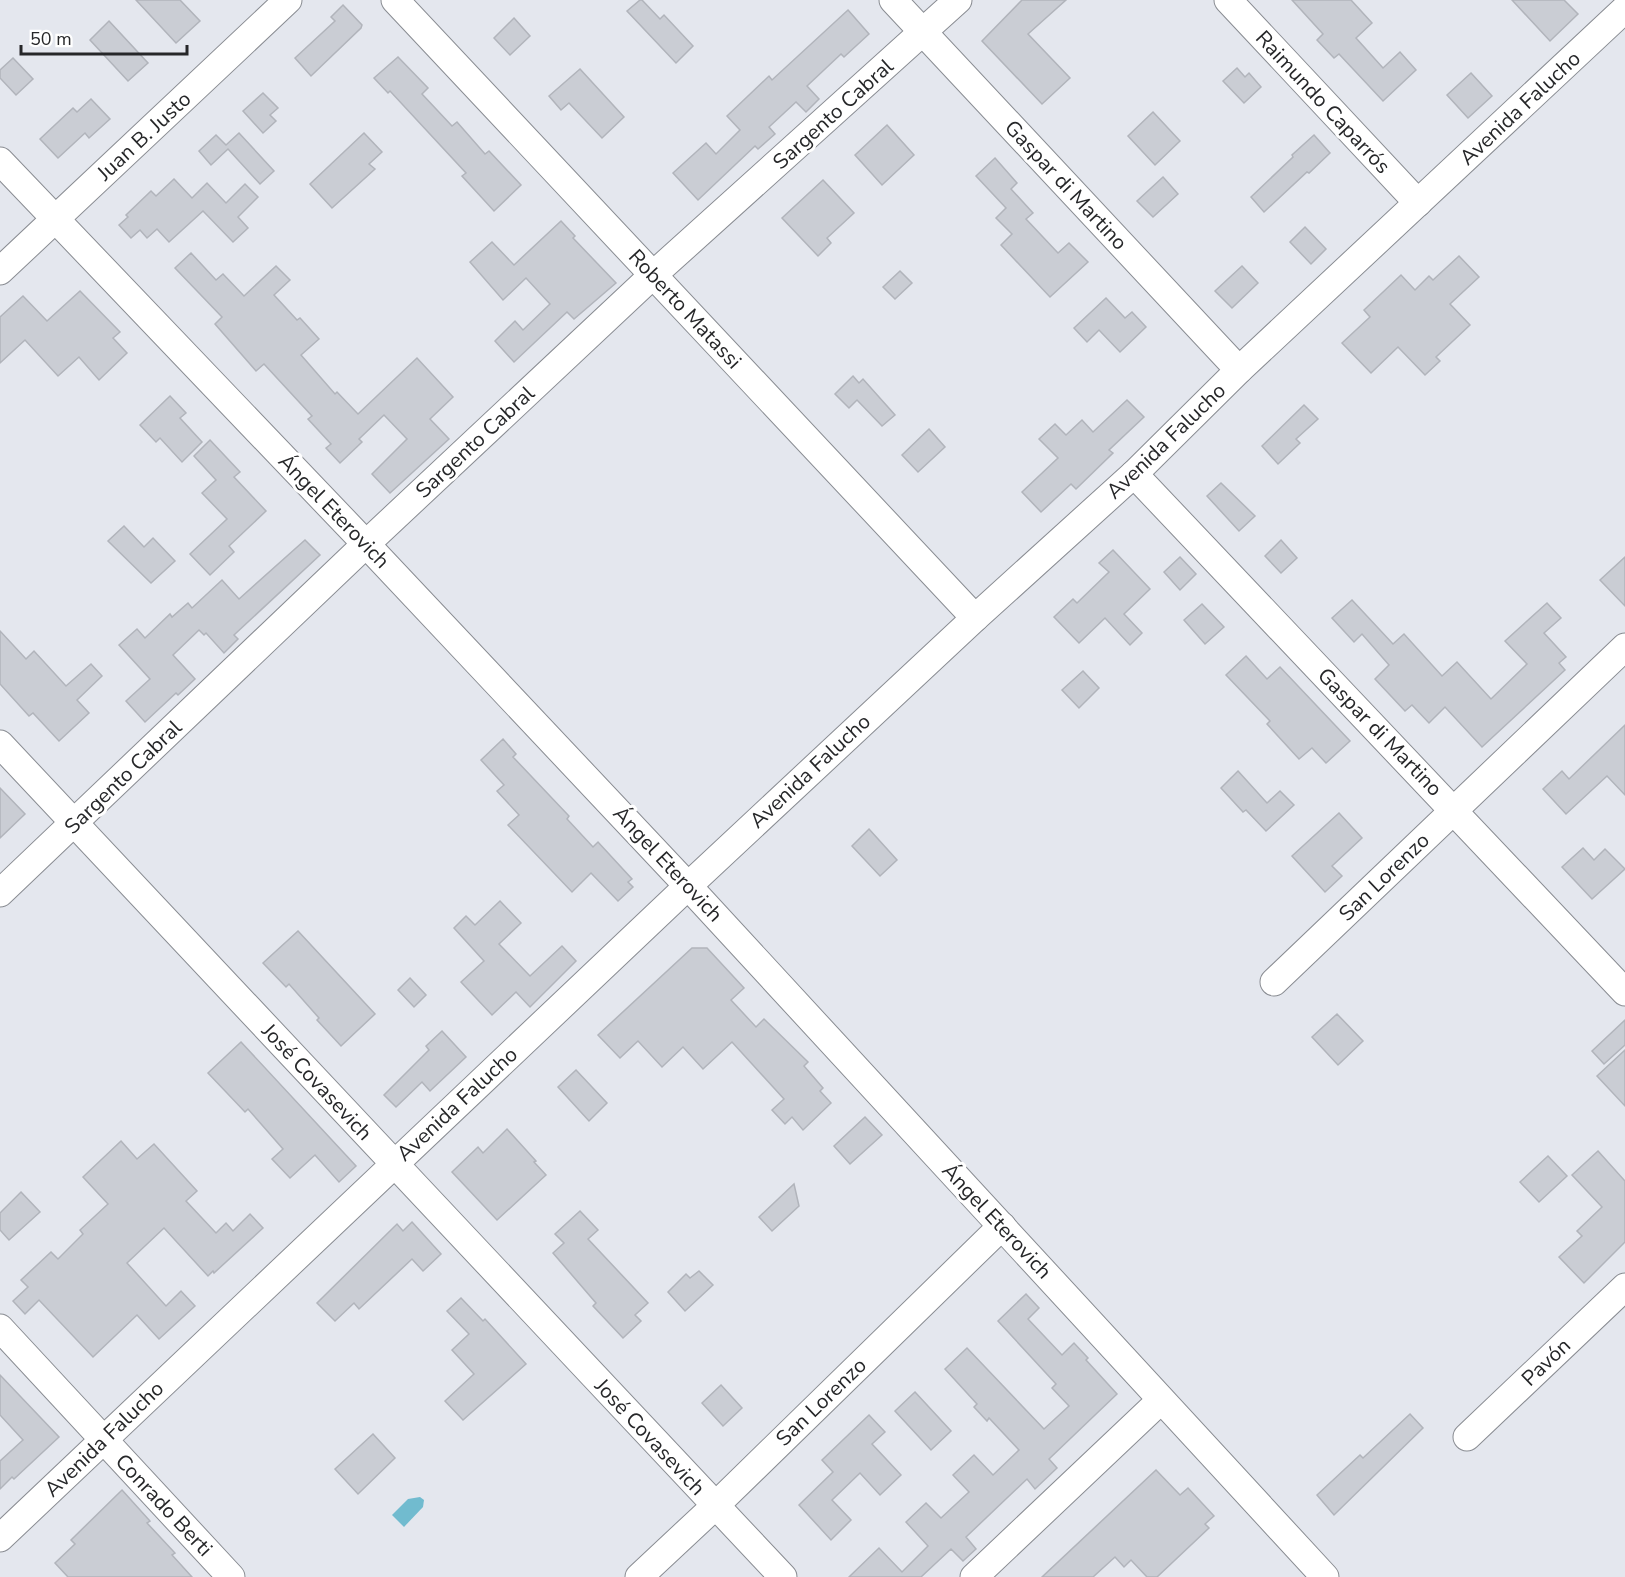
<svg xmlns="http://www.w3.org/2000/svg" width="1625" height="1577" viewBox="0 0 1625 1577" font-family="'Nunito Sans',sans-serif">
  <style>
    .water { fill: #71bbcf }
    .building { fill: #cacdd4; stroke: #b1b4bb; stroke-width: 1.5 }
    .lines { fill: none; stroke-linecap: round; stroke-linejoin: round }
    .street-casing { stroke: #898c92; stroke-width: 29 }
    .street { stroke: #fff; stroke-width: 27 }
    .labels { text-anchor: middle; stroke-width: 6; stroke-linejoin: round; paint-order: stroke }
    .street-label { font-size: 21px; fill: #262729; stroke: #fff }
  </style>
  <rect width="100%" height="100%" fill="#e4e7ee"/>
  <path class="water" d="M 420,1497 L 424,1500 L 423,1507 L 404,1527 L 392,1515 L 408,1499 Z"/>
  <g class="building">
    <path d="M 136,0 L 180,0 L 200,21 L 176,43 Z"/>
    <path d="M 640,0 L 642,0 L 660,19 L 664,15 L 693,46 L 676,63 L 627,11 Z"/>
    <path d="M 1022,0 L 1066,0 L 1028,34 L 1070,78 L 1042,104 L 982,41 Z"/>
    <path d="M 1292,0 L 1351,0 L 1372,23 L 1356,38 L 1383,68 L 1400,52 L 1416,70 L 1383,101 L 1339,54 L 1334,58 L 1317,40 L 1323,34 Z"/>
    <path d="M 1512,0 L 1564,0 L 1578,14 L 1550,41 Z"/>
    <path d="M 343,5 L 362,25 L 361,28 L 311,76 L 295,58 L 335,21 L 331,17 Z"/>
    <path d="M 848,10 L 869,34 L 844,57 L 841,54 L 807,86 L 819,99 L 806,112 L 796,102 L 769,127 L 775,134 L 758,149 L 755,146 L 698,200 L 673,173 L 706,143 L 716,154 L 740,130 L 727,116 L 769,76 L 772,80 Z"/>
    <path d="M 514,18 L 530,36 L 510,55 L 494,38 Z"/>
    <path d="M 109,21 L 148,63 L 128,81 L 90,40 Z"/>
    <path d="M 398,57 L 428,88 L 422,94 L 452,126 L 457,122 L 485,154 L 489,151 L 521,185 L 494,211 L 462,176 L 466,173 L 390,91 L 388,93 L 374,78 Z"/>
    <path d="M 13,58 L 33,79 L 16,95 L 0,78 L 0,70 Z"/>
    <path d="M 1237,68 L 1245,77 L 1249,73 L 1261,87 L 1244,103 L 1223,81 Z"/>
    <path d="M 580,69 L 624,117 L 602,138 L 569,103 L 561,110 L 549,96 Z"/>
    <path d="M 1471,73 L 1492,96 L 1468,118 L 1447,95 Z"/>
    <path d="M 263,93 L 278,108 L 270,115 L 276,121 L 263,133 L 243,111 Z"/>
    <path d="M 91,99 L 110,119 L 89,138 L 85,133 L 58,158 L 40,139 L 73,108 L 77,112 Z"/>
    <path d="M 1153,112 L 1180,141 L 1155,165 L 1128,136 Z"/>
    <path d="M 887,125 L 914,155 L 882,185 L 855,155 Z"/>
    <path d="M 239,133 L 274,171 L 260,184 L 228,149 L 211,165 L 199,151 L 216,135 L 226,145 Z"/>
    <path d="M 364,133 L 382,152 L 369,164 L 375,169 L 332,208 L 310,184 Z"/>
    <path d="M 1314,135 L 1330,153 L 1309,173 L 1307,172 L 1264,212 L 1251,197 L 1293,157 L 1292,155 Z"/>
    <path d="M 995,158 L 1017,183 L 1011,189 L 1033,213 L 1026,219 L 1058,253 L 1069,243 L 1088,262 L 1050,297 L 1001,245 L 1012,234 L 996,218 L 1006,208 L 976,176 Z"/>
    <path d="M 1163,177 L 1178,194 L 1153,217 L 1137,201 Z"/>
    <path d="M 174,179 L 192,198 L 207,183 L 226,203 L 245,184 L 258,197 L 238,217 L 248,228 L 233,242 L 203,211 L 169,242 L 157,229 L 147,238 L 140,230 L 131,238 L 119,225 L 128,217 L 126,215 L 151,191 L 156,196 Z"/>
    <path d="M 823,180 L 854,213 L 827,238 L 831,243 L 818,256 L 782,218 Z"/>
    <path d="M 561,221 L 575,236 L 573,238 L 616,283 L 574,319 L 567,312 L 514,362 L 495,341 L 515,321 L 523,330 L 550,304 L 526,278 L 503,300 L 470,262 L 492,242 L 514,265 Z"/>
    <path d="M 1305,227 L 1326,249 L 1311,264 L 1290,242 Z"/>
    <path d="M 191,253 L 216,280 L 223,274 L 244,296 L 276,266 L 290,280 L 274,295 L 297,320 L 300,318 L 319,339 L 301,355 L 335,394 L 337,392 L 358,414 L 417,358 L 453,397 L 430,419 L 449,439 L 390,493 L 372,474 L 407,439 L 384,415 L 359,439 L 362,442 L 340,463 L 326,448 L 331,444 L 308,419 L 312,416 L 264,364 L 256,371 L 215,324 L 222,317 L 175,268 Z"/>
    <path d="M 1459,256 L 1479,277 L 1450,304 L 1470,325 L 1436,357 L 1440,361 L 1425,375 L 1398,347 L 1371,373 L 1342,343 L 1370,317 L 1364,310 L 1401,275 L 1415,290 L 1429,276 L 1433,280 Z"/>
    <path d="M 1242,266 L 1258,283 L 1232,308 L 1215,291 Z"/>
    <path d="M 900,271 L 912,283 L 895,299 L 883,287 Z"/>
    <path d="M 80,291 L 120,332 L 113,338 L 127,353 L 99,380 L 79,357 L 58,376 L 25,340 L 0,363 L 0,317 L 23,296 L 47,321 Z"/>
    <path d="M 1106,298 L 1125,318 L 1132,312 L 1146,327 L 1120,352 L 1099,330 L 1087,342 L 1074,328 Z"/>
    <path d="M 853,376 L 859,383 L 863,379 L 895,415 L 882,426 L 857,400 L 849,408 L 835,394 Z"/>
    <path d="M 170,396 L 186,413 L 180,418 L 202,442 L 182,462 L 160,438 L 156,442 L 140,425 Z"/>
    <path d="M 1127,400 L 1144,417 L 1109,450 L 1113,453 L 1076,489 L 1071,484 L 1041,512 L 1022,492 L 1058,458 L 1039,439 L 1055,424 L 1066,435 L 1082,420 L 1093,432 Z"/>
    <path d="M 1304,405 L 1318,419 L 1296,439 L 1300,443 L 1278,464 L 1262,446 Z"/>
    <path d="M 929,429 L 945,447 L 918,472 L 902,455 Z"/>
    <path d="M 210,440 L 240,472 L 234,477 L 266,511 L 229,546 L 234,552 L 210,575 L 190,554 L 227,519 L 202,493 L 216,480 L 194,456 Z"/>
    <path d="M 1221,483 L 1255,516 L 1239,531 L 1207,496 Z"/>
    <path d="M 124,526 L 144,547 L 153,538 L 175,561 L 151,583 L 108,541 Z"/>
    <path d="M 305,540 L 320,555 L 234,635 L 238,639 L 224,653 L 206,633 L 204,635 L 199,630 L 173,655 L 195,679 L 178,695 L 176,693 L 145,722 L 126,701 L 150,679 L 119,645 L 137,629 L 145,638 L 170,614 L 172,617 L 188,603 L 192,608 L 222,580 L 239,599 Z"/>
    <path d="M 1281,540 L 1297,558 L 1281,573 L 1265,556 Z"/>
    <path d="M 1113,550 L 1150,589 L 1124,614 L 1142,633 L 1130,645 L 1105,618 L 1079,643 L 1054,617 L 1073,599 L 1077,603 L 1109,572 L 1099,563 Z"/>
    <path d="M 1180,557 L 1196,574 L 1180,590 L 1164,572 Z"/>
    <path d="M 1625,557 L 1625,606 L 1600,580 Z"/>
    <path d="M 1352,600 L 1393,644 L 1404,634 L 1442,676 L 1457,662 L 1491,699 L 1527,664 L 1505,641 L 1547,603 L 1561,618 L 1544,633 L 1566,657 L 1559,663 L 1565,670 L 1482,747 L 1445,707 L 1429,723 L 1412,705 L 1405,711 L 1375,679 L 1389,665 L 1362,634 L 1354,642 L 1332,618 Z"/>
    <path d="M 1202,604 L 1224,627 L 1205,644 L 1184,620 Z"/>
    <path d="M 0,631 L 26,659 L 34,651 L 66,686 L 91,664 L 102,676 L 77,700 L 89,713 L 59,741 L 33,713 L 29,716 L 0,684 Z"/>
    <path d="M 1246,656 L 1267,679 L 1280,667 L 1350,741 L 1326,763 L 1312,748 L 1299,759 L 1267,724 L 1270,721 L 1226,675 Z"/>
    <path d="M 1083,671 L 1099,688 L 1079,708 L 1062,690 Z"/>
    <path d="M 1625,725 L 1625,795 L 1607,776 L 1566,814 L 1543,789 L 1562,771 L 1569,779 Z"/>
    <path d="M 503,739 L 516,754 L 513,757 L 569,816 L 567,819 L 593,847 L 598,842 L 632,879 L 628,882 L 633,887 L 618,901 L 591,873 L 572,892 L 508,825 L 519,815 L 497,791 L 504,785 L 481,760 Z"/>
    <path d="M 1238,771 L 1267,803 L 1280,791 L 1294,805 L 1266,831 L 1246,810 L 1243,812 L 1221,788 Z"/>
    <path d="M 0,788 L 25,814 L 0,838 Z"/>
    <path d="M 1339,813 L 1362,838 L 1332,866 L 1342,876 L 1325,892 L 1292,856 Z"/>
    <path d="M 869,829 L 897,860 L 880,876 L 852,846 Z"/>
    <path d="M 1583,848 L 1594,860 L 1605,849 L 1625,869 L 1592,899 L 1562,867 Z"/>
    <path d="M 500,901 L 521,923 L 499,944 L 530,976 L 562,946 L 576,961 L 530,1007 L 516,992 L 492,1015 L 461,982 L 484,961 L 454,928 L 466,916 L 475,925 Z"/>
    <path d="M 298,931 L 375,1014 L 341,1046 L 317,1020 L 319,1018 L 289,984 L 286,987 L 263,963 Z"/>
    <path d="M 692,948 L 707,948 L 744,988 L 731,1000 L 756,1027 L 764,1019 L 808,1062 L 804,1066 L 823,1088 L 820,1091 L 831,1103 L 803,1130 L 792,1117 L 785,1124 L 772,1110 L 784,1099 L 732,1042 L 703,1069 L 683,1047 L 662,1067 L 638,1041 L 620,1058 L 598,1035 Z"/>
    <path d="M 410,978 L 426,995 L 414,1007 L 398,990 Z"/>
    <path d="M 1337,1014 L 1363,1041 L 1338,1065 L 1312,1037 Z"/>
    <path d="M 1625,1020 L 1625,1045 L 1604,1064 L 1592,1051 Z"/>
    <path d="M 442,1031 L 466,1057 L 430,1091 L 422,1082 L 396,1107 L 384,1095 L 429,1050 L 426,1046 Z"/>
    <path d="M 241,1042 L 356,1166 L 339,1182 L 315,1155 L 290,1178 L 272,1159 L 283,1149 L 248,1109 L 245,1112 L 208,1073 Z"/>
    <path d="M 1625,1050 L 1625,1106 L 1597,1076 Z"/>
    <path d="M 576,1070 L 607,1103 L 589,1121 L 558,1087 Z"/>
    <path d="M 865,1117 L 882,1135 L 850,1164 L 834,1146 Z"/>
    <path d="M 507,1129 L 536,1161 L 534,1162 L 546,1175 L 497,1220 L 452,1172 L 478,1147 L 483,1153 Z"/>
    <path d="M 121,1141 L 137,1159 L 154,1144 L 197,1191 L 186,1201 L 216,1233 L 226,1223 L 233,1231 L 250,1214 L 263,1228 L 214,1273 L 213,1271 L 208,1276 L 164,1228 L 127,1263 L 166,1306 L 181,1291 L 195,1306 L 159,1339 L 137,1315 L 93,1357 L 39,1300 L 25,1314 L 13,1301 L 28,1287 L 21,1280 L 51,1252 L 58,1259 L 83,1234 L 80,1230 L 108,1204 L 83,1177 Z"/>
    <path d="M 1598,1151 L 1625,1181 L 1625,1242 L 1584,1283 L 1559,1257 L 1582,1236 L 1577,1231 L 1602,1207 L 1572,1175 Z"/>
    <path d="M 1548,1156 L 1567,1176 L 1539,1202 L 1520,1182 Z"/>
    <path d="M 794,1184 L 799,1206 L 772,1231 L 759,1217 Z"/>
    <path d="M 21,1192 L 40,1212 L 9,1240 L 0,1230 L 0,1213 Z"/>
    <path d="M 580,1211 L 598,1230 L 588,1239 L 648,1303 L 635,1315 L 641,1321 L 623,1338 L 593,1306 L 596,1303 L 553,1253 L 564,1243 L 555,1234 Z"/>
    <path d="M 412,1222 L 441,1254 L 423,1271 L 412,1259 L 359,1309 L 354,1303 L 335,1321 L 317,1303 L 397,1224 L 403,1231 Z"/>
    <path d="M 699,1271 L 713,1285 L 685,1311 L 668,1292 L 686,1274 L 690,1278 Z"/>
    <path d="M 1026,1294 L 1039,1308 L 1028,1319 L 1062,1355 L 1074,1343 L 1088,1358 L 1086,1360 L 1117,1394 L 1049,1459 L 1057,1468 L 1035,1489 L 1027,1479 L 966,1537 L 976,1549 L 963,1561 L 951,1549 L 921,1577 L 849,1577 L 879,1548 L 902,1572 L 928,1546 L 906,1522 L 926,1503 L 941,1518 L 969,1492 L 953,1475 L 974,1455 L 993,1475 L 1019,1450 L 989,1418 L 987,1421 L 974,1407 L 977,1404 L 945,1369 L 967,1348 L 1044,1429 L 1069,1406 L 1052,1388 L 1056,1384 L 998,1321 Z"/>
    <path d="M 461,1298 L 483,1321 L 485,1319 L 526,1364 L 463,1420 L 445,1401 L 474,1374 L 452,1350 L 469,1334 L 447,1311 Z"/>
    <path d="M 0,1375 L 59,1437 L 14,1479 L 12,1477 L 0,1489 L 0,1461 L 23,1440 L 0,1415 Z"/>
    <path d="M 721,1385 L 742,1408 L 723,1426 L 702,1403 Z"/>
    <path d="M 915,1392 L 951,1431 L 931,1450 L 895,1411 Z"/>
    <path d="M 1410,1414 L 1423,1428 L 1334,1515 L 1317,1495 L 1360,1455 L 1363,1458 Z"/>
    <path d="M 869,1415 L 885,1432 L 872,1444 L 901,1475 L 880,1495 L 860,1473 L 832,1500 L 851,1520 L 831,1540 L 799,1505 L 833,1472 L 822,1460 Z"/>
    <path d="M 373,1434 L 395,1458 L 358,1494 L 335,1469 Z"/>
    <path d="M 1156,1470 L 1180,1495 L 1188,1488 L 1214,1516 L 1205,1524 L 1209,1528 L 1157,1577 L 1147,1577 L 1131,1560 L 1124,1567 L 1115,1557 L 1093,1577 L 1042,1577 Z"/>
    <path d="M 122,1490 L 150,1521 L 147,1523 L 175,1553 L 172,1555 L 192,1577 L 68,1577 L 55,1563 L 75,1544 L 71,1540 Z"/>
  </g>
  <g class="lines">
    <g class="street-casing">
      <g id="street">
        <path d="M 395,0 L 975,618"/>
        <path d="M 893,0 L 1239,370"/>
        <path d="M 1228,0 L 1418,203"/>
        <path d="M 0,161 L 366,544 L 688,886 L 1325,1577"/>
        <path d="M 0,271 L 288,0"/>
        <path d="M 1134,474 L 1625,992"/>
        <path d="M 0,744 L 783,1577"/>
        <path d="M 0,893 L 366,544 L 653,275 L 958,0"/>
        <path d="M 1274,982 L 1625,647"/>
        <path d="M 0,1328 L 231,1577"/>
        <path d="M 1467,1437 L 1625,1287"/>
        <path d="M 0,1538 L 688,886 L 975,618 L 1134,474 L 1239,370 L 1625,9"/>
        <path d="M 639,1577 L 715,1506 L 1002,1226"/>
        <path d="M 974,1577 L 1161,1400"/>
      </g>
    </g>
    <use href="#street" class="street"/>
  </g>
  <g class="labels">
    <g class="street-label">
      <text transform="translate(1323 102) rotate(47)" y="7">Raimundo Caparrós</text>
      <text transform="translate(1520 108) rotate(-43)" y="7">Avenida Falucho</text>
      <text transform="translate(833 114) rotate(-42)" y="7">Sargento Cabral</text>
      <text transform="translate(144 136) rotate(-43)" y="7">Juan B. Justo</text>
      <text transform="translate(1066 185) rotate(47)" y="7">Gaspar di Martino</text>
      <text transform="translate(685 309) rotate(47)" y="7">Roberto Matassi</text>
      <text transform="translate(1166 441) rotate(-44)" y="7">Avenida Falucho</text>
      <text transform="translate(475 442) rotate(-43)" y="7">Sargento Cabral</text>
      <text transform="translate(334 511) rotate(46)" y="7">Ángel Eterovich</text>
      <text transform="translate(1380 732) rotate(46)" y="7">Gaspar di Martino</text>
      <text transform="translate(810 771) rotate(-43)" y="7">Avenida Falucho</text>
      <text transform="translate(123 777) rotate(-44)" y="7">Sargento Cabral</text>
      <text transform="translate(668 864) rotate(47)" y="7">Ángel Eterovich</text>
      <text transform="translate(1384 877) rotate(-44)" y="7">San Lorenzo</text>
      <text transform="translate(317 1082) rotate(47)" y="7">José Covasevich</text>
      <text transform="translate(457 1104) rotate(-43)" y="7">Avenida Falucho</text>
      <text transform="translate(997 1221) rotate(47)" y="7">Ángel Eterovich</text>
      <text transform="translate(1546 1362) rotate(-44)" y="7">Pavón</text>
      <text transform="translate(821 1402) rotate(-44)" y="7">San Lorenzo</text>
      <text transform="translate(650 1437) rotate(47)" y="7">José Covasevich</text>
      <text transform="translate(104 1439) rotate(-44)" y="7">Avenida Falucho</text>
      <text transform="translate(164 1505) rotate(47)" y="7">Conrado Berti</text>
    </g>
  </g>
  <path d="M21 45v9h166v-9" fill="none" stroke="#262729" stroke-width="3"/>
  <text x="30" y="45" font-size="18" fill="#262729" stroke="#ffffff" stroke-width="4.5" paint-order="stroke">50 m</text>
</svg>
